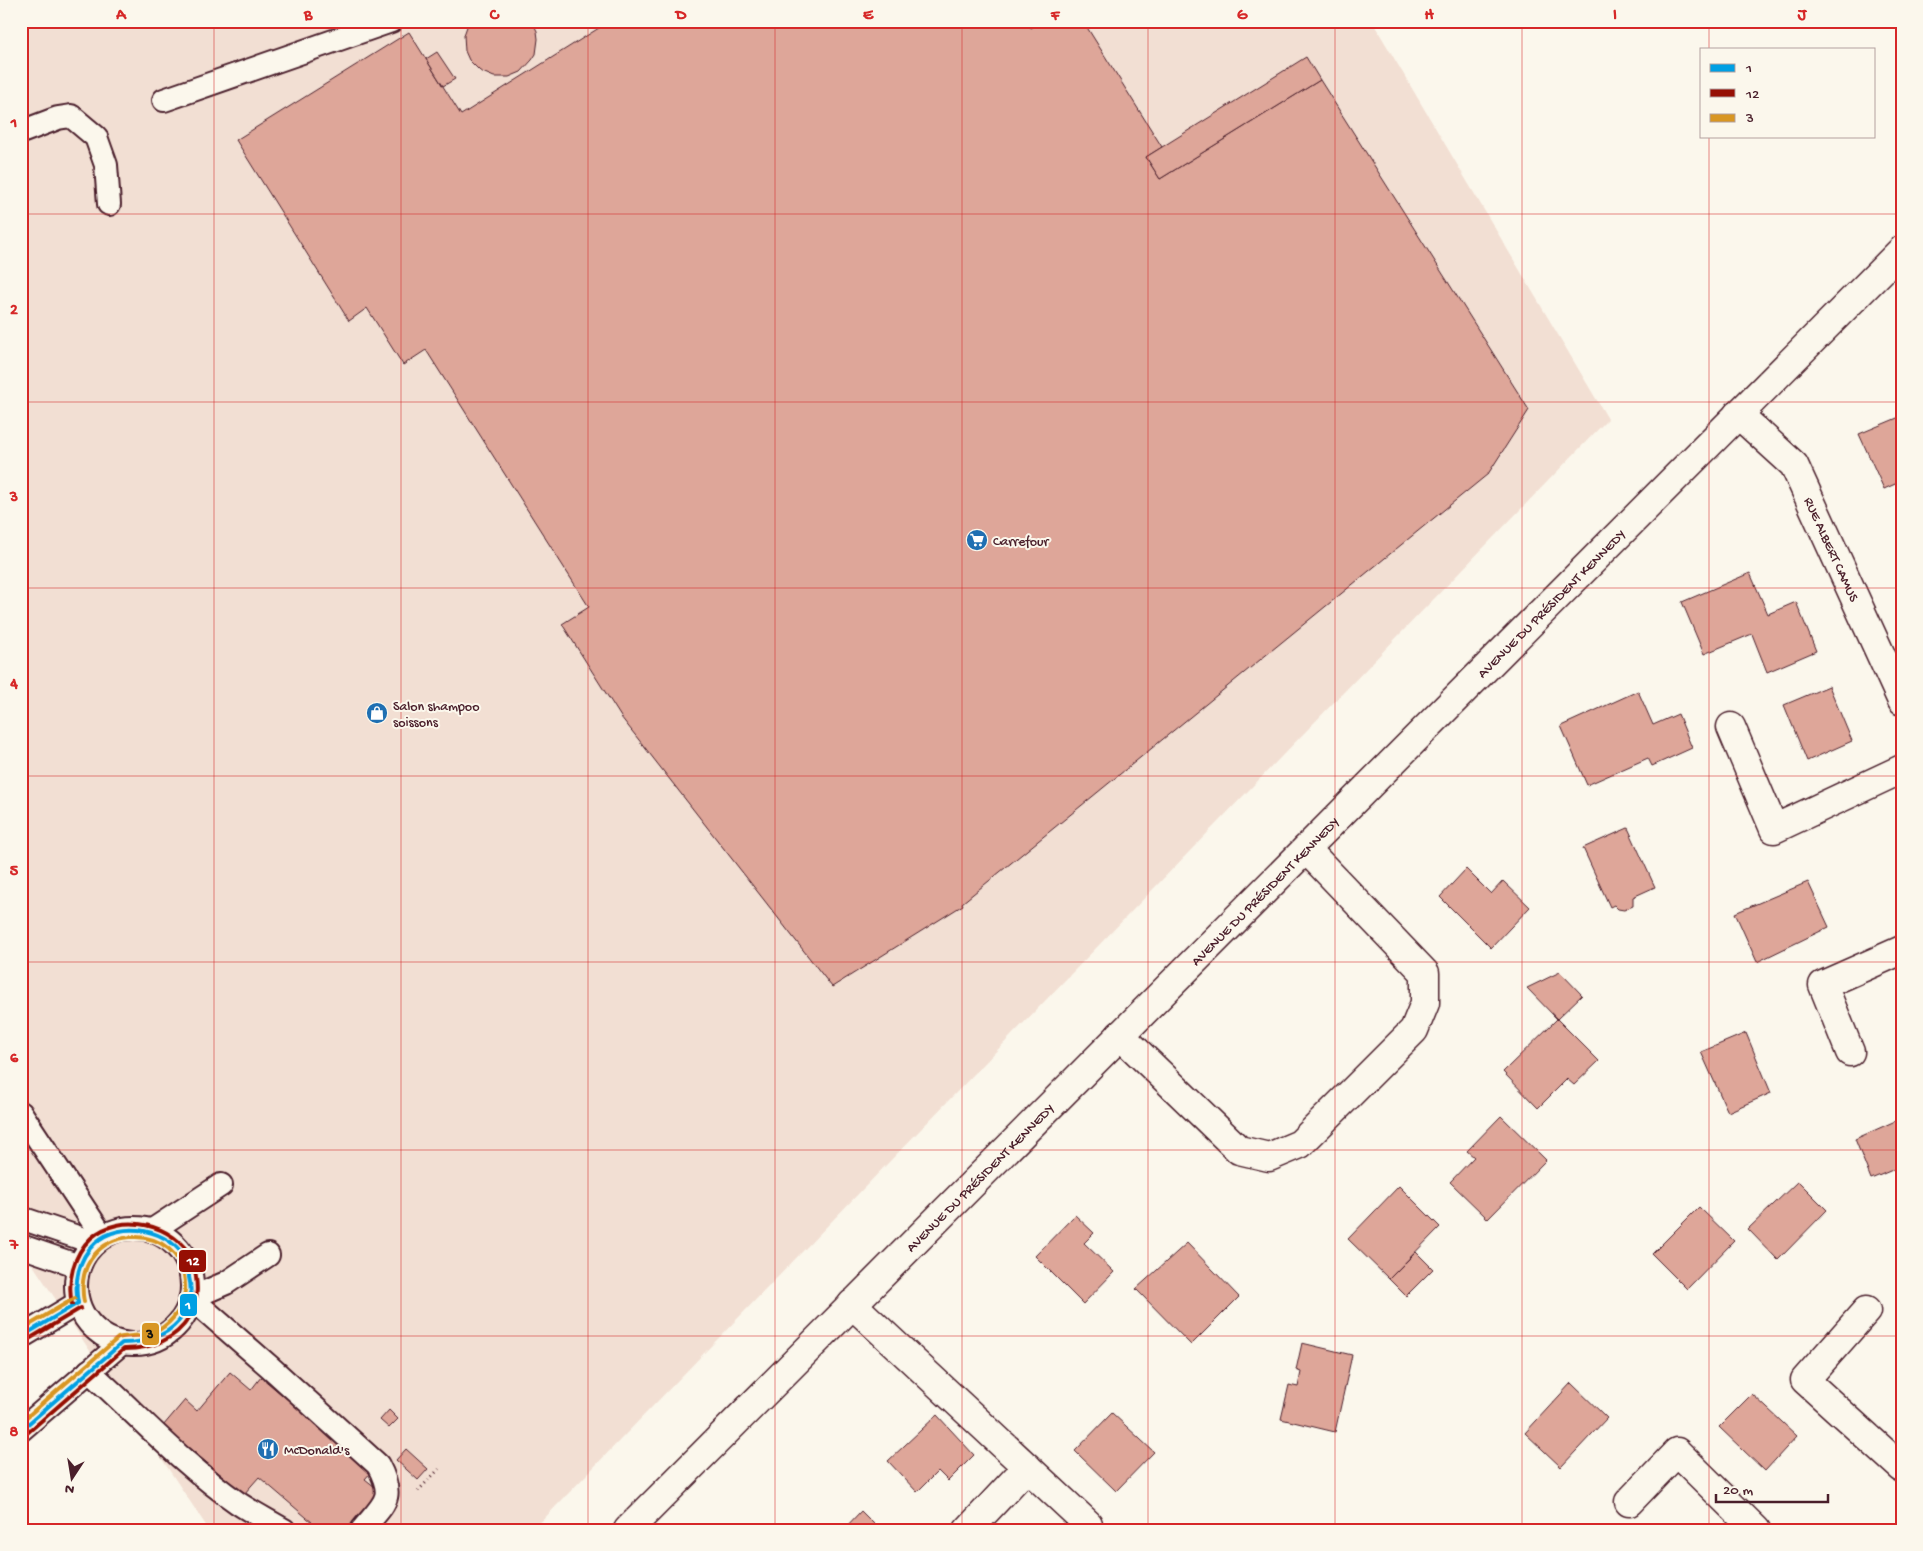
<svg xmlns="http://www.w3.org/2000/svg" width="1923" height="1551" viewBox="0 0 1923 1551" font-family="'Gochi Hand',sans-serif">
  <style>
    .built { fill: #f2dfd3 }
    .building { fill: #dea699; stroke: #4a1f2b }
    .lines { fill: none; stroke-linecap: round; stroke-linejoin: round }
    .service-casing { stroke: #4a1f2b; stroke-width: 26 }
    .minor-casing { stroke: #4a1f2b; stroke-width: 31 }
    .path { stroke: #4a1f2b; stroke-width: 3; stroke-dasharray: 1 4; stroke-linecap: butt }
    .service { stroke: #fbf7ec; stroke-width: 22 }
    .minor { stroke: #fbf7ec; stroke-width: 28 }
    .bus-1-casing { stroke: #fbf7ec; stroke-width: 8 }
    .bus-2-casing { stroke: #fbf7ec; stroke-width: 8 }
    .bus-3-casing { stroke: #fbf7ec; stroke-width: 8 }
    .bus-1 { stroke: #009fe3; stroke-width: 4 }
    .bus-2 { stroke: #960f04; stroke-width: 4 }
    .bus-3 { stroke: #d89623; stroke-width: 4 }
    .grid { fill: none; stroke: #d62828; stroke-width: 1; stroke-opacity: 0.55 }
    .labels { text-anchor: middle; stroke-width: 4; stroke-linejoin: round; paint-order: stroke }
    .poi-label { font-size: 14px; fill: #4a1f2b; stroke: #fbf7ec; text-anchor: start }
    .street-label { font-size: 14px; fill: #4a1f2b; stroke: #fbf7ec }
    .line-badge { stroke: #fbf7ec; stroke-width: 2 }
    .badge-label { font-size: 14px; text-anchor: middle; font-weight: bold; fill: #fff }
    .pale-badge-label { font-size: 14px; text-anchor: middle; font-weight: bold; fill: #111 }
    .neatline { fill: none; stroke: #d62828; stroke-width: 2 }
    .grid-label { font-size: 16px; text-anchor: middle; font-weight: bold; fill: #d62828 }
  </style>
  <rect width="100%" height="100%" fill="#fbf7ec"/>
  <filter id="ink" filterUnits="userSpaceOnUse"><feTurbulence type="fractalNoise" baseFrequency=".02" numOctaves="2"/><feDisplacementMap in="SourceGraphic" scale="10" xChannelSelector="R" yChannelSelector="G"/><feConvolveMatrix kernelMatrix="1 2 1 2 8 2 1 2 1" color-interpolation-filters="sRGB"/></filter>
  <g filter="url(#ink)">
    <path class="built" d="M 21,21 L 1372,21 L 1608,419 L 533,1530 L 209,1530 L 21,1247 Z"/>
    <g class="building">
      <path d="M 469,21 L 532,21 L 537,31 L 538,39 L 536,54 L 532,60 L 521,72 L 509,77 L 494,77 L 480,71 L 469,60 L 465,51 L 464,35 Z"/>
      <path d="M 610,21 L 1026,21 L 1031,28 L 1042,21 L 1083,21 L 1162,147 L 1146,157 L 1160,179 L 1320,80 L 1529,410 L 1488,474 L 962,903 L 963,905 L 832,987 L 621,717 L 562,624 L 589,607 L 426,350 L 403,365 L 367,308 L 349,321 L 236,140 L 409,32 L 461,115 Z"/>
      <path d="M 437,52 L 455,79 L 443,86 L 426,59 Z"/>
      <path d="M 1306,57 L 1320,80 L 1160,179 L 1146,157 Z"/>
      <path d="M 1902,416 L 1902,481 L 1884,489 L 1859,434 Z"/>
      <path d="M 1750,573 L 1768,614 L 1796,602 L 1816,651 L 1767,672 L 1752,634 L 1704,654 L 1682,602 Z"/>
      <path d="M 1829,686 L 1852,741 L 1807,761 L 1784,705 Z"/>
      <path d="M 1638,691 L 1653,725 L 1678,714 L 1692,748 L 1652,766 L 1648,758 L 1587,785 L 1561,726 Z"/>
      <path d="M 1628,828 L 1655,887 L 1633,897 L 1633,906 L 1624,910 L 1618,909 L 1614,905 L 1610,907 L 1583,848 Z"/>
      <path d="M 1466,869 L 1491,894 L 1503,881 L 1530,907 L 1491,948 L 1440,897 Z"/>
      <path d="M 1808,882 L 1829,927 L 1757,962 L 1735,913 Z"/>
      <path d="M 1560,972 L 1582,995 L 1557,1019 L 1527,988 Z"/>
      <path d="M 1557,1019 L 1599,1061 L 1574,1085 L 1567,1079 L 1538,1108 L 1503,1072 Z"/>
      <path d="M 1746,1033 L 1771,1093 L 1728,1112 L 1701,1052 Z"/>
      <path d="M 1501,1116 L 1546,1160 L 1488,1219 L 1450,1182 L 1474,1157 L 1467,1151 Z"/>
      <path d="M 1902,1118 L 1902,1166 L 1871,1179 L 1855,1139 Z"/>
      <path d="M 1798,1181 L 1827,1210 L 1778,1260 L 1748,1229 Z"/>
      <path d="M 1399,1186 L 1440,1227 L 1389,1279 L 1348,1239 Z"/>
      <path d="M 1699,1207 L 1734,1241 L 1687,1289 L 1652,1254 Z"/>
      <path d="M 1075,1215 L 1094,1233 L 1084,1243 L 1114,1272 L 1083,1304 L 1035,1256 Z"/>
      <path d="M 1187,1243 L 1239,1297 L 1191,1345 L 1136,1289 Z"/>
      <path d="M 1416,1252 L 1433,1269 L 1406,1296 L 1389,1279 Z"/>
      <path d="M 1302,1343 L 1352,1355 L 1335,1432 L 1281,1419 L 1289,1385 L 1298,1387 L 1301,1372 L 1296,1370 Z"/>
      <path d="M 230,1372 L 251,1390 L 261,1377 L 372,1471 L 365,1479 L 380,1491 L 347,1530 L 331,1530 L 324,1524 L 320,1529 L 259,1477 L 244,1494 L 163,1426 L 185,1400 L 197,1411 Z"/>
      <path d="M 1571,1383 L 1607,1418 L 1561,1467 L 1525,1433 Z"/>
      <path d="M 1752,1394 L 1797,1436 L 1765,1471 L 1719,1427 Z"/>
      <path d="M 389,1410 L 398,1419 L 389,1428 L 380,1420 Z"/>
      <path d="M 1112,1413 L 1154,1452 L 1116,1491 L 1075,1451 Z"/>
      <path d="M 937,1415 L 974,1455 L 948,1481 L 938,1471 L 917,1492 L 888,1461 Z"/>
      <path d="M 406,1449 L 428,1469 L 418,1480 L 396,1460 Z"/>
      <path d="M 861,1511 L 880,1530 L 843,1530 Z"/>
    </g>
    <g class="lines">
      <g class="service-casing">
        <g id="service">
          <path d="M 164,100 L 391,21"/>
          <path d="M 21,132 L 58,118 L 71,116 L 96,137 L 106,165 L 109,204"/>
          <path d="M 21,1113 L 103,1237"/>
          <path d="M 21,1218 L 95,1243"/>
          <circle cx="134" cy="1286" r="58"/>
          <path d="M 151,1231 L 221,1185"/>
          <path d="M 21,1246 L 79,1266"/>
          <path d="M 268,1255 L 226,1283 L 191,1298 L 270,1367 L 378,1465 C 396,1499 384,1503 362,1530"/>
          <path d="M 21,1337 L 78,1303"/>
          <path d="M 89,1371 C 138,1415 183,1465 238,1503 C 253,1513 269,1521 284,1530"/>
          <path d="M 21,1430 L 122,1343"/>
        </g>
      </g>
      <g class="minor-casing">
        <g id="minor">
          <path id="s1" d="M 1738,414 L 1794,465 L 1902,701"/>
          <path d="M 1731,727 L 1774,829 L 1902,769"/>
          <path d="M 1120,1035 L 1239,1150 L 1269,1157 L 1300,1144 L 1414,1030 L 1425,1003 L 1425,973 L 1306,849"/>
          <path d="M 1850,1052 L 1823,985 L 1902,950"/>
          <path d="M 852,1304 L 1088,1524 L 1083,1530"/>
          <path d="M 1866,1311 L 1805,1380 L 1902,1468"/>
          <path d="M 1629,1502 L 1677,1452 L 1756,1530"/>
          <path id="s2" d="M 628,1530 L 1902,250"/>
          <path d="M 968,1530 L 1027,1467"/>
        </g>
      </g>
      <path class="path" d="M 418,1491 L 439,1469"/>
      <use href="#service" class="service"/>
      <use href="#minor" class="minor"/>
      <g class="bus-1-casing">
        <g id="bus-1">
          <path d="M 21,1337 L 78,1303"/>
          <path d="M 21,1430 L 122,1343 C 148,1343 170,1336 184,1314 C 191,1302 192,1289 189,1277 C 189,1272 189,1266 187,1262 C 172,1229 121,1219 95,1243 C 78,1259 74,1282 78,1303"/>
        </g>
      </g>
      <g class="bus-2-casing">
        <g id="bus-2">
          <path d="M 24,1342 L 81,1308"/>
          <path d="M 25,1435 L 124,1349 C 151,1349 174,1341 189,1318 C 197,1306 198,1291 196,1277 C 195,1272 195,1264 192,1259 C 175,1224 121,1211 91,1238 C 73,1255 67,1281 72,1304"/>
        </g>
      </g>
      <g class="bus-3-casing">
        <g id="bus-3">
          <path d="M 21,1330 L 75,1298"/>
          <path d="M 21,1422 L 118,1338 C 132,1334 146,1338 159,1330 C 173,1321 184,1307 185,1290 C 188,1214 69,1221 84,1302"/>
        </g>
      </g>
      <use href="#bus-1" class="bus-1"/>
      <use href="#bus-2" class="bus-2"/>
      <use href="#bus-3" class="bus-3"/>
    </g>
  </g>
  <path class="grid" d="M 214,21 L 214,1530M 401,21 L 401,1530M 588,21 L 588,1530M 775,21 L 775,1530M 962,21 L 962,1530M 1148,21 L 1148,1530M 1335,21 L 1335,1530M 1522,21 L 1522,1530M 1709,21 L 1709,49M 1709,136 L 1709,1530M 21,214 L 1902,214M 21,402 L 1902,402M 21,588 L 1902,588M 21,776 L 1902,776M 21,962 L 1902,962M 21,1150 L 1902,1150M 21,1336 L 1902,1336"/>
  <defs>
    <g id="supermarket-disc" transform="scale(1.125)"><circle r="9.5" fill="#1f6fb2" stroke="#fbf7ec"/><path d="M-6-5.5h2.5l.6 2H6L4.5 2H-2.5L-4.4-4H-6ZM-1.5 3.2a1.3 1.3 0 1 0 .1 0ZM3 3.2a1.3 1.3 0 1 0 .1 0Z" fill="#fff"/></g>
    <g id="shop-disc" transform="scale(1.125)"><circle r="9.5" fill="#1f6fb2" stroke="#fbf7ec"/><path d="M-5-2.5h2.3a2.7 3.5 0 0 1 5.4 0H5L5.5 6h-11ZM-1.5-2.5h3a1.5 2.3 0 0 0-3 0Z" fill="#fff"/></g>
    <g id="restaurant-disc" transform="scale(1.125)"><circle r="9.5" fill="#1f6fb2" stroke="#fbf7ec"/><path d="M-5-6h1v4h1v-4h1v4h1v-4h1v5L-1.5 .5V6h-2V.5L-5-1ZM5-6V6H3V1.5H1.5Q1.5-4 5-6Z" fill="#fff"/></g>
  </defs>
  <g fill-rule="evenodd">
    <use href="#supermarket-disc" x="977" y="540"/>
    <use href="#shop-disc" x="377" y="713"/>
    <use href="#restaurant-disc" x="268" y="1449"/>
  </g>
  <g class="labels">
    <g class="poi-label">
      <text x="993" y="545">Carrefour</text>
      <text x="393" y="710">Salon shampoo<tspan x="393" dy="16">soissons</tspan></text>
      <text x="284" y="1454">McDonald's</text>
    </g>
    <g class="street-label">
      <text dy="5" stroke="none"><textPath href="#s1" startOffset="168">RUE ALBERT CAMUS</textPath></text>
      <text dy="5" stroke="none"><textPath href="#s2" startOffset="1308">AVENUE DU PRÉSIDENT KENNEDY</textPath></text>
      <text dy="5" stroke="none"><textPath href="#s2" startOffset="902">AVENUE DU PRÉSIDENT KENNEDY</textPath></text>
      <text dy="5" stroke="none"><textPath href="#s2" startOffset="498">AVENUE DU PRÉSIDENT KENNEDY</textPath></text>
    </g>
  </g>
  <g class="line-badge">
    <rect x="178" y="1249" width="29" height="24" rx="5" fill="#960f04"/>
    <rect x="179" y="1293" width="19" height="24" rx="5" fill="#009fe3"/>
    <rect x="141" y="1322" width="19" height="24" rx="5" fill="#d89623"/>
  </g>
  <g class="badge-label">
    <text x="193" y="1265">12</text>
    <text x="188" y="1309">1</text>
  </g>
  <g class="pale-badge-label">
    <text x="150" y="1338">3</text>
  </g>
  <rect width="1923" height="1551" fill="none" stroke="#fbf7ec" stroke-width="55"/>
  <rect x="1700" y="48" width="175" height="90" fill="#fbf7ec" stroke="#b4a19f"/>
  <rect x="1710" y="64" width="25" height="8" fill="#009fe3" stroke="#b4a19f"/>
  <text x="1746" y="72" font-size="15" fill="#4a1f2b">1</text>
  <rect x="1710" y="89" width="25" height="8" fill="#960f04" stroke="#b4a19f"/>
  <text x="1746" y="98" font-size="15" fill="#4a1f2b">12</text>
  <rect x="1710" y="114" width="25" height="8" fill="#d89623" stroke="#b4a19f"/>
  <text x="1746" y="122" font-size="15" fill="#4a1f2b">3</text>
  <g transform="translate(72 1478) rotate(192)" stroke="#fbf7ec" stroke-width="4" paint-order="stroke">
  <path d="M0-4L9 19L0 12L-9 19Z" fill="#4a1f2b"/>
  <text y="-8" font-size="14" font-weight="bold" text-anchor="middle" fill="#4a1f2b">N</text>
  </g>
  <path d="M1716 1494v8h112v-8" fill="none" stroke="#4a1f2b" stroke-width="2.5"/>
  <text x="1723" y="1494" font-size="15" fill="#4a1f2b" stroke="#fbf7ec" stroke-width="4" paint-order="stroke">20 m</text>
  <rect x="28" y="28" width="1868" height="1496" class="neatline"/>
  <g class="grid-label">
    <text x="121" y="19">A</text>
    <text x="308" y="19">B</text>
    <text x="494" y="19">C</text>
    <text x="681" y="19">D</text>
    <text x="868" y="19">E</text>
    <text x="1055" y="19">F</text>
    <text x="1242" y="19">G</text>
    <text x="1429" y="19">H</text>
    <text x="1615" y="19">I</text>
    <text x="1802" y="19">J</text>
    <text x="14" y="127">1</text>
    <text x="14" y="314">2</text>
    <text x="14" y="501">3</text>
    <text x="14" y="688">4</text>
    <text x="14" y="875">5</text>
    <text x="14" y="1062">6</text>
    <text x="14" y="1249">7</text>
    <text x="14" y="1436">8</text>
  </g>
</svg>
